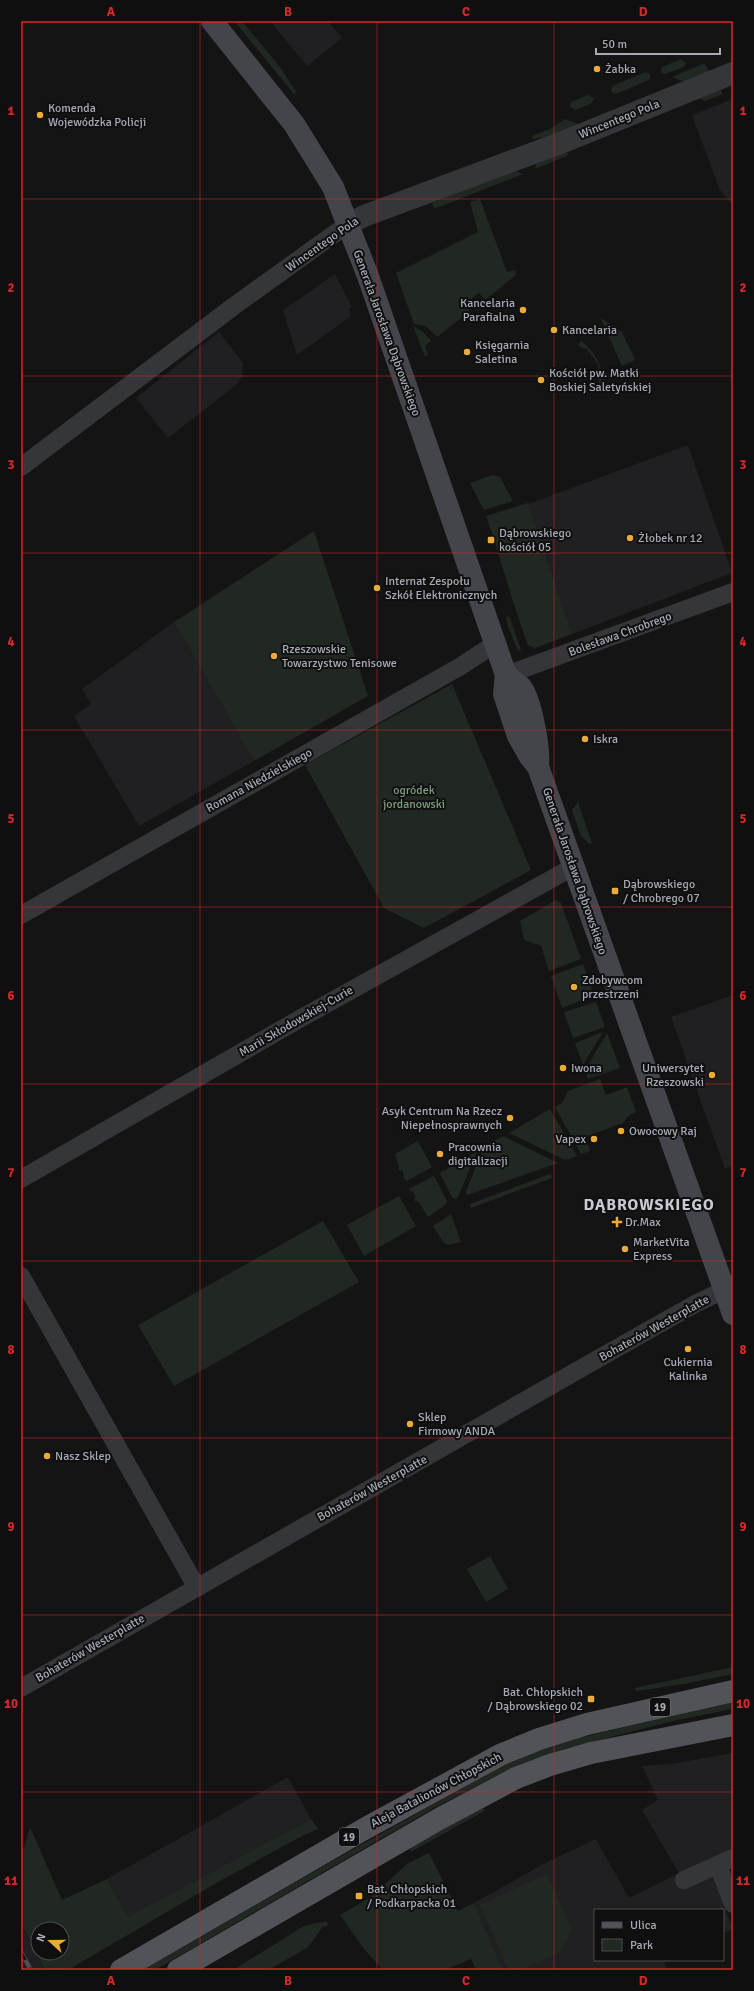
<svg xmlns="http://www.w3.org/2000/svg" width="754" height="1991" viewBox="0 0 754 1991" font-family="Signika,sans-serif">
  <style>
    .built { fill: #202022 }
    .green { fill: #202821; fill-rule: evenodd }
    .lines { fill: none; stroke-linecap: round; stroke-linejoin: round }
    .minor { stroke: #35363a; stroke-width: 18 }
    .tertiary { stroke: #35363a; stroke-width: 22 }
    .secondary { stroke: #43454a; stroke-width: 22 }
    .primary { stroke: #515359; stroke-width: 22 }
    .rail-casing { stroke: #4c4e53; stroke-width: 4.5 }
    .rail { stroke: #0f0f10; stroke-width: 3; stroke-dasharray: 9; stroke-linecap: butt }
    .grid { fill: none; stroke: #d62828; stroke-width: 1; stroke-opacity: 0.55 }
    .poi-dot { fill: #eaab37; stroke: #0f0f10; stroke-width: 1.5 }
    .labels { text-anchor: middle; stroke-width: 4; stroke-linejoin: round; paint-order: stroke }
    .shield { fill: #0f0f10; stroke: #797c84; stroke-width: 1 }
    .shield-label { font-size: 11px; font-weight: bold; fill: #a6abb5 }
    .poi-label { font-size: 12px; fill: #a6abb5; stroke: #0f0f10; text-anchor: start }
    .street-label { font-size: 12px; fill: #a6abb5; stroke: #0f0f10 }
    .park-label { font-size: 12px; fill: #7d9f7f; stroke: #0f0f10 }
    .district-label { font-size: 16px; font-weight: bold; letter-spacing: 1px; fill: #c7cad1; stroke: #0f0f10 }
    .neatline { fill: none; stroke: #d62828; stroke-width: 1.5 }
    .grid-label { font-size: 13px; text-anchor: middle; font-weight: bold; fill: #d62828 }
  </style>
  <rect width="100%" height="100%" fill="#141415"/>
  <g class="built">
    <path d="M 270,21 L 328,21 L 342,38 L 307,66 Z"/>
    <path d="M 733,99 L 733,205 L 720,190 L 692,115 Z"/>
    <path d="M 335,274 L 352,307 L 349,309 L 351,316 L 297,355 L 283,310 Z"/>
    <path d="M 219,332 L 243,363 L 242,376 L 236,385 L 168,438 L 136,398 Z"/>
    <path d="M 688,445 L 732,573 L 572,634 L 528,504 Z"/>
    <path d="M 174,622 L 254,761 L 139,826 L 74,716 L 91,704 L 82,689 Z"/>
    <path d="M 733,995 L 733,1166 L 725,1169 L 671,1017 Z"/>
    <path d="M 733,1753 L 733,1852 L 710,1875 L 714,1878 L 733,1929 L 723,1933 L 723,1910 L 595,1910 L 595,1960 L 663,1960 L 667,1970 L 503,1970 L 474,1903 L 547,1862 L 596,1839 L 629,1898 L 679,1873 L 642,1810 L 658,1800 L 642,1766 L 671,1764 Z"/>
    <path d="M 288,1777 L 311,1819 L 128,1918 L 107,1879 Z"/>
    <path d="M 21,1924 L 37,1956 L 45,1970 L 21,1970 Z"/>
  </g>
  <g class="green">
    <path d="M 234,21 L 242,21 L 280,67 L 296,92 L 294,94 Z"/>
    <path d="M 681,59 L 686,63 L 684,67 L 665,74 L 661,72 L 662,67 Z"/>
    <path d="M 705,63 L 709,72 L 684,82 L 672,77 Z"/>
    <path d="M 646,72 L 651,75 L 649,80 L 616,94 L 611,92 L 612,86 Z"/>
    <path d="M 720,89 L 723,94 L 705,101 L 699,98 Z"/>
    <path d="M 588,95 L 594,98 L 592,103 L 576,110 L 570,107 L 571,102 Z"/>
    <path d="M 565,119 L 580,125 L 552,136 L 533,139 L 532,136 L 550,129 Z"/>
    <path d="M 565,150 L 569,155 L 535,169 L 536,163 Z"/>
    <path d="M 514,170 L 523,174 L 434,209 L 432,203 Z"/>
    <path d="M 480,199 L 507,272 L 515,270 L 516,275 L 485,300 L 479,293 L 465,304 L 470,311 L 437,337 L 426,326 L 414,324 L 396,273 L 478,232 L 470,202 Z"/>
    <path d="M 600,317 L 622,332 L 635,360 L 622,366 Z"/>
    <path d="M 413,326 L 422,331 L 431,341 L 425,346 L 428,354 L 425,357 Z"/>
    <path d="M 581,341 C 597,353 603,368 604,388 L 599,387 L 599,379 L 602,379 L 598,364 L 586,348 L 584,349 L 578,345 Z"/>
    <path d="M 493,475 L 500,477 L 513,501 L 484,510 L 470,483 Z"/>
    <path d="M 528,503 L 572,634 L 535,648 L 528,645 C 512,602 501,559 486,516 Z"/>
    <path d="M 314,531 L 368,696 L 254,761 L 174,622 Z"/>
    <path d="M 509,616 L 521,650 L 518,651 L 508,626 L 506,617 Z"/>
    <path d="M 452,684 L 531,870 L 424,928 L 384,908 L 305,765 Z"/>
    <path d="M 578,802 L 592,843 L 589,844 L 581,836 L 572,810 Z"/>
    <path d="M 556,900 L 561,903 L 581,959 L 549,971 L 541,946 L 524,940 L 520,921 Z"/>
    <path d="M 583,964 L 594,996 L 562,1008 L 551,976 Z"/>
    <path d="M 596,1002 L 605,1027 L 573,1038 L 564,1012 Z"/>
    <path d="M 603,1032 L 583,1065 L 575,1043 Z"/>
    <path d="M 607,1033 L 620,1068 L 588,1079 L 585,1070 Z"/>
    <path d="M 600,1079 L 606,1095 L 627,1087 L 636,1112 L 628,1116 L 623,1123 L 585,1137 L 590,1151 L 581,1154 L 555,1107 L 562,1103 L 568,1091 Z"/>
    <path d="M 550,1109 L 577,1156 L 565,1160 L 509,1133 Z"/>
    <path d="M 503,1136 L 558,1163 L 467,1195 L 466,1191 L 484,1147 Z"/>
    <path d="M 418,1141 L 432,1167 L 407,1181 L 403,1177 L 404,1176 L 402,1170 L 400,1171 L 398,1168 L 399,1167 L 395,1154 Z"/>
    <path d="M 477,1151 L 458,1197 L 456,1199 L 452,1198 L 440,1173 Z"/>
    <path d="M 550,1174 L 552,1178 L 471,1208 L 470,1204 Z"/>
    <path d="M 434,1176 L 447,1201 L 445,1205 L 428,1217 L 418,1201 L 416,1202 L 414,1199 L 416,1197 L 413,1191 L 411,1192 L 409,1189 Z"/>
    <path d="M 399,1196 L 416,1226 L 364,1256 L 347,1225 Z"/>
    <path d="M 451,1214 L 461,1242 L 448,1245 L 444,1243 L 433,1226 Z"/>
    <path d="M 323,1221 L 359,1282 L 174,1386 L 138,1325 Z"/>
    <path d="M 490,1556 L 508,1589 L 486,1602 L 467,1569 Z"/>
    <path d="M 733,1667 L 733,1674 L 684,1684 L 636,1691 L 635,1688 Z"/>
    <path d="M 733,1702 L 733,1709 L 677,1720 L 564,1749 L 500,1774 L 432,1809 L 155,1970 L 143,1970 L 334,1860 L 495,1770 L 536,1751 L 570,1740 Z"/>
    <path d="M 481,1808 L 486,1810 L 411,1852 L 410,1849 L 415,1844 Z"/>
    <path d="M 311,1819 L 318,1829 L 300,1837 L 218,1882 L 68,1970 L 45,1970 L 21,1923 L 21,1851 L 24,1848 L 30,1827 L 62,1900 L 107,1879 L 128,1917 ZM 38,1929 L 62,1929 L 62,1953 L 38,1953 Z"/>
    <path d="M 429,1853 L 458,1911 L 474,1903 L 503,1970 L 476,1970 L 471,1959 L 445,1970 L 383,1970 L 364,1949 L 340,1915 L 371,1897 L 407,1864 Z"/>
    <path d="M 547,1874 L 572,1930 L 560,1952 L 520,1970 L 509,1970 L 480,1905 Z"/>
    <path d="M 326,1921 L 329,1925 L 323,1927 L 307,1948 L 268,1970 L 233,1970 L 304,1926 Z"/>
  </g>
  <g class="lines">
    <g class="minor">
      <path d="M 21,467 L 234,306 L 348,224"/>
      <path d="M 506,675 L 733,592"/>
      <path d="M 21,915 L 461,666 L 496,643"/>
      <path d="M 21,1179 L 303,1017 L 573,867"/>
      <path d="M 21,1276 L 197,1588"/>
      <path d="M 21,1688 L 624,1344 L 695,1304 L 724,1290"/>
      <path d="M 718,1865 L 733,1904"/>
      <path d="M 684,1880 L 733,1858"/>
    </g>
    <path class="tertiary" d="M 348,224 L 364,216 L 558,144 L 733,73"/>
    <g class="secondary">
      <path d="M 212,21 L 294,124 L 333,187 L 368,276 L 506,675 L 504,694 L 518,736 L 530,757 L 538,767 L 733,1314"/>
      <path d="M 506,675 C 511,679 517,683 521,687 C 531,699 540,750 538,766"/>
    </g>
    <g class="primary">
      <path d="M 121,1970 L 366,1828 L 500,1755 L 539,1739 L 587,1724 L 733,1691"/>
      <path d="M 178,1970 L 439,1819 L 516,1778 L 550,1765 L 591,1753 L 733,1725"/>
    </g>
    <g class="rail-casing">
      <path id="rail" d="M 21,1952 L 31,1970"/>
    </g>
    <use href="#rail" class="rail"/>
  </g>
  <path class="grid" d="M 200,21 L 200,1970M 377,21 L 377,1970M 554,21 L 554,1970M 21,199 L 733,199M 21,376 L 733,376M 21,553 L 733,553M 21,730 L 733,730M 21,907 L 733,907M 21,1084 L 733,1084M 21,1261 L 733,1261M 21,1438 L 733,1438M 21,1615 L 733,1615M 21,1792 L 733,1792"/>
  <g class="poi-dot">
    <circle cx="597" cy="69" r="4"/>
    <circle cx="40" cy="115" r="4"/>
    <circle cx="523" cy="310" r="4"/>
    <circle cx="554" cy="330" r="4"/>
    <circle cx="467" cy="352" r="4"/>
    <circle cx="541" cy="380" r="4"/>
    <circle cx="630" cy="538" r="4"/>
    <rect x="487" y="536" width="8" height="8" rx="2"/>
    <circle cx="377" cy="588" r="4"/>
    <circle cx="274" cy="656" r="4"/>
    <circle cx="585" cy="739" r="4"/>
    <rect x="611" y="887" width="8" height="8" rx="2"/>
    <circle cx="574" cy="987" r="4"/>
    <circle cx="563" cy="1068" r="4"/>
    <circle cx="712" cy="1075" r="4"/>
    <circle cx="510" cy="1118" r="4"/>
    <circle cx="621" cy="1131" r="4"/>
    <circle cx="594" cy="1139" r="4"/>
    <circle cx="440" cy="1154" r="4"/>
    <path d="M615 1216h4v4h4v4h-4v4h-4v-4h-4v-4h4z"/>
    <circle cx="625" cy="1249" r="4"/>
    <circle cx="688" cy="1349" r="4"/>
    <circle cx="410" cy="1424" r="4"/>
    <circle cx="47" cy="1456" r="4"/>
    <rect x="587" y="1695" width="8" height="8" rx="2"/>
    <rect x="355" y="1892" width="8" height="8" rx="2"/>
  </g>
  <g class="labels">
    <g class="shield">
      <rect x="650" y="1698" width="20" height="18" rx="3"/>
      <rect x="339" y="1828" width="20" height="18" rx="3"/>
    </g>
    <g class="shield-label">
      <text x="660" y="1711">19</text>
      <text x="349" y="1841">19</text>
    </g>
    <g class="poi-label">
      <text x="605" y="73">Żabka</text>
      <text x="48" y="112">Komenda<tspan x="48" dy="14">Wojewódzka Policji</tspan></text>
      <text x="515" y="307" text-anchor="end">Kancelaria<tspan x="515" dy="14">Parafialna</tspan></text>
      <text x="562" y="334">Kancelaria</text>
      <text x="475" y="349">Księgarnia<tspan x="475" dy="14">Saletina</tspan></text>
      <text x="549" y="377">Kościół pw. Matki<tspan x="549" dy="14">Boskiej Saletyńskiej</tspan></text>
      <text x="499" y="537">Dąbrowskiego<tspan x="499" dy="14">kościół 05</tspan></text>
      <text x="638" y="542">Żłobek nr 12</text>
      <text x="385" y="585">Internat Zespołu<tspan x="385" dy="14">Szkół Elektronicznych</tspan></text>
      <text x="282" y="653">Rzeszowskie<tspan x="282" dy="14">Towarzystwo Tenisowe</tspan></text>
      <text x="593" y="743">Iskra</text>
      <text x="623" y="888">Dąbrowskiego<tspan x="623" dy="14">/ Chrobrego 07</tspan></text>
      <text x="582" y="984">Zdobywcom<tspan x="582" dy="14">przestrzeni</tspan></text>
      <text x="571" y="1072">Iwona</text>
      <text x="704" y="1072" text-anchor="end">Uniwersytet<tspan x="704" dy="14">Rzeszowski</tspan></text>
      <text x="502" y="1115" text-anchor="end">Asyk Centrum Na Rzecz<tspan x="502" dy="14">Niepełnosprawnych</tspan></text>
      <text x="629" y="1135">Owocowy Raj</text>
      <text x="586" y="1143" text-anchor="end">Vapex</text>
      <text x="448" y="1151">Pracownia<tspan x="448" dy="14">digitalizacji</tspan></text>
      <text x="625" y="1226">Dr.Max</text>
      <text x="633" y="1246">MarketVita<tspan x="633" dy="14">Express</tspan></text>
      <text x="688" y="1366" text-anchor="middle">Cukiernia<tspan x="688" dy="14">Kalinka</tspan></text>
      <text x="418" y="1421">Sklep<tspan x="418" dy="14">Firmowy ANDA</tspan></text>
      <text x="55" y="1460">Nasz Sklep</text>
      <text x="583" y="1696" text-anchor="end">Bat. Chłopskich<tspan x="583" dy="14">/ Dąbrowskiego 02</tspan></text>
      <text x="367" y="1893">Bat. Chłopskich<tspan x="367" dy="14">/ Podkarpacka 01</tspan></text>
    </g>
    <g class="street-label">
      <text transform="translate(619 119) rotate(-22)" y="4">Wincentego Pola</text>
      <text transform="translate(322 244) rotate(-35)" y="4">Wincentego Pola</text>
      <text transform="translate(387 333) rotate(70)" y="4">Generała Jarosława Dąbrowskiego</text>
      <text transform="translate(620 634) rotate(-20)" y="4">Bolesława Chrobrego</text>
      <text transform="translate(259 780) rotate(-29)" y="4">Romana Niedzielskiego</text>
      <text transform="translate(575 871) rotate(71)" y="4">Generała Jarosława Dąbrowskiego</text>
      <text transform="translate(296 1021) rotate(-30)" y="4">Marii Skłodowskiej-Curie</text>
      <text transform="translate(654 1328) rotate(-29)" y="4">Bohaterów Westerplatte</text>
      <text transform="translate(372 1488) rotate(-29)" y="4">Bohaterów Westerplatte</text>
      <text transform="translate(90 1648) rotate(-30)" y="4">Bohaterów Westerplatte</text>
      <text transform="translate(436 1790) rotate(-28)" y="4">Aleja Batalionów Chłopskich</text>
    </g>
    <g class="park-label">
      <text x="414" y="794">ogródek<tspan x="414" dy="14">jordanowski</tspan></text>
    </g>
    <g class="district-label">
      <text x="649" y="1210">DĄBROWSKIEGO</text>
    </g>
  </g>
  <rect width="754" height="1991" fill="none" stroke="#0f0f10" stroke-width="44"/>
  <rect x="594" y="1909" width="130" height="52" fill="#0f0f10" stroke="#4b4d52"/>
  <rect x="602" y="1922" width="20" height="6" fill="#515359" stroke="#4b4d52"/>
  <text x="630" y="1929" font-size="12" fill="#a6abb5">Ulica</text>
  <rect x="602" y="1939" width="20" height="12" fill="#202821" stroke="#4b4d52"/>
  <text x="630" y="1949" font-size="12" fill="#a6abb5">Park</text>
  <g transform="translate(50 1941) rotate(291)"><circle r="19" fill="#0f0f10" stroke="#4b4d52"/>
  <path d="M0-3L7 15L0 10L-7 15Z" fill="#eaab37"/>
  <text y="-6" font-size="11" font-weight="bold" text-anchor="middle" fill="#a6abb5">N</text>
  </g>
  <path d="M596 48v6h124v-6" fill="none" stroke="#a6abb5" stroke-width="2"/>
  <text x="602" y="48" font-size="12" fill="#a6abb5" stroke="#0f0f10" stroke-width="3" paint-order="stroke">50 m</text>
  <rect x="22" y="22" width="710" height="1947" class="neatline"/>
  <g class="grid-label">
    <text x="111" y="16">A</text>
    <text x="288" y="16">B</text>
    <text x="466" y="16">C</text>
    <text x="643" y="16">D</text>
    <text x="11" y="115">1</text>
    <text x="743" y="115">1</text>
    <text x="11" y="292">2</text>
    <text x="743" y="292">2</text>
    <text x="11" y="469">3</text>
    <text x="743" y="469">3</text>
    <text x="11" y="646">4</text>
    <text x="743" y="646">4</text>
    <text x="11" y="823">5</text>
    <text x="743" y="823">5</text>
    <text x="11" y="1000">6</text>
    <text x="743" y="1000">6</text>
    <text x="11" y="1177">7</text>
    <text x="743" y="1177">7</text>
    <text x="11" y="1354">8</text>
    <text x="743" y="1354">8</text>
    <text x="11" y="1531">9</text>
    <text x="743" y="1531">9</text>
    <text x="11" y="1708">10</text>
    <text x="743" y="1708">10</text>
    <text x="11" y="1885">11</text>
    <text x="743" y="1885">11</text>
    <text x="111" y="1985">A</text>
    <text x="288" y="1985">B</text>
    <text x="466" y="1985">C</text>
    <text x="643" y="1985">D</text>
  </g>
</svg>
